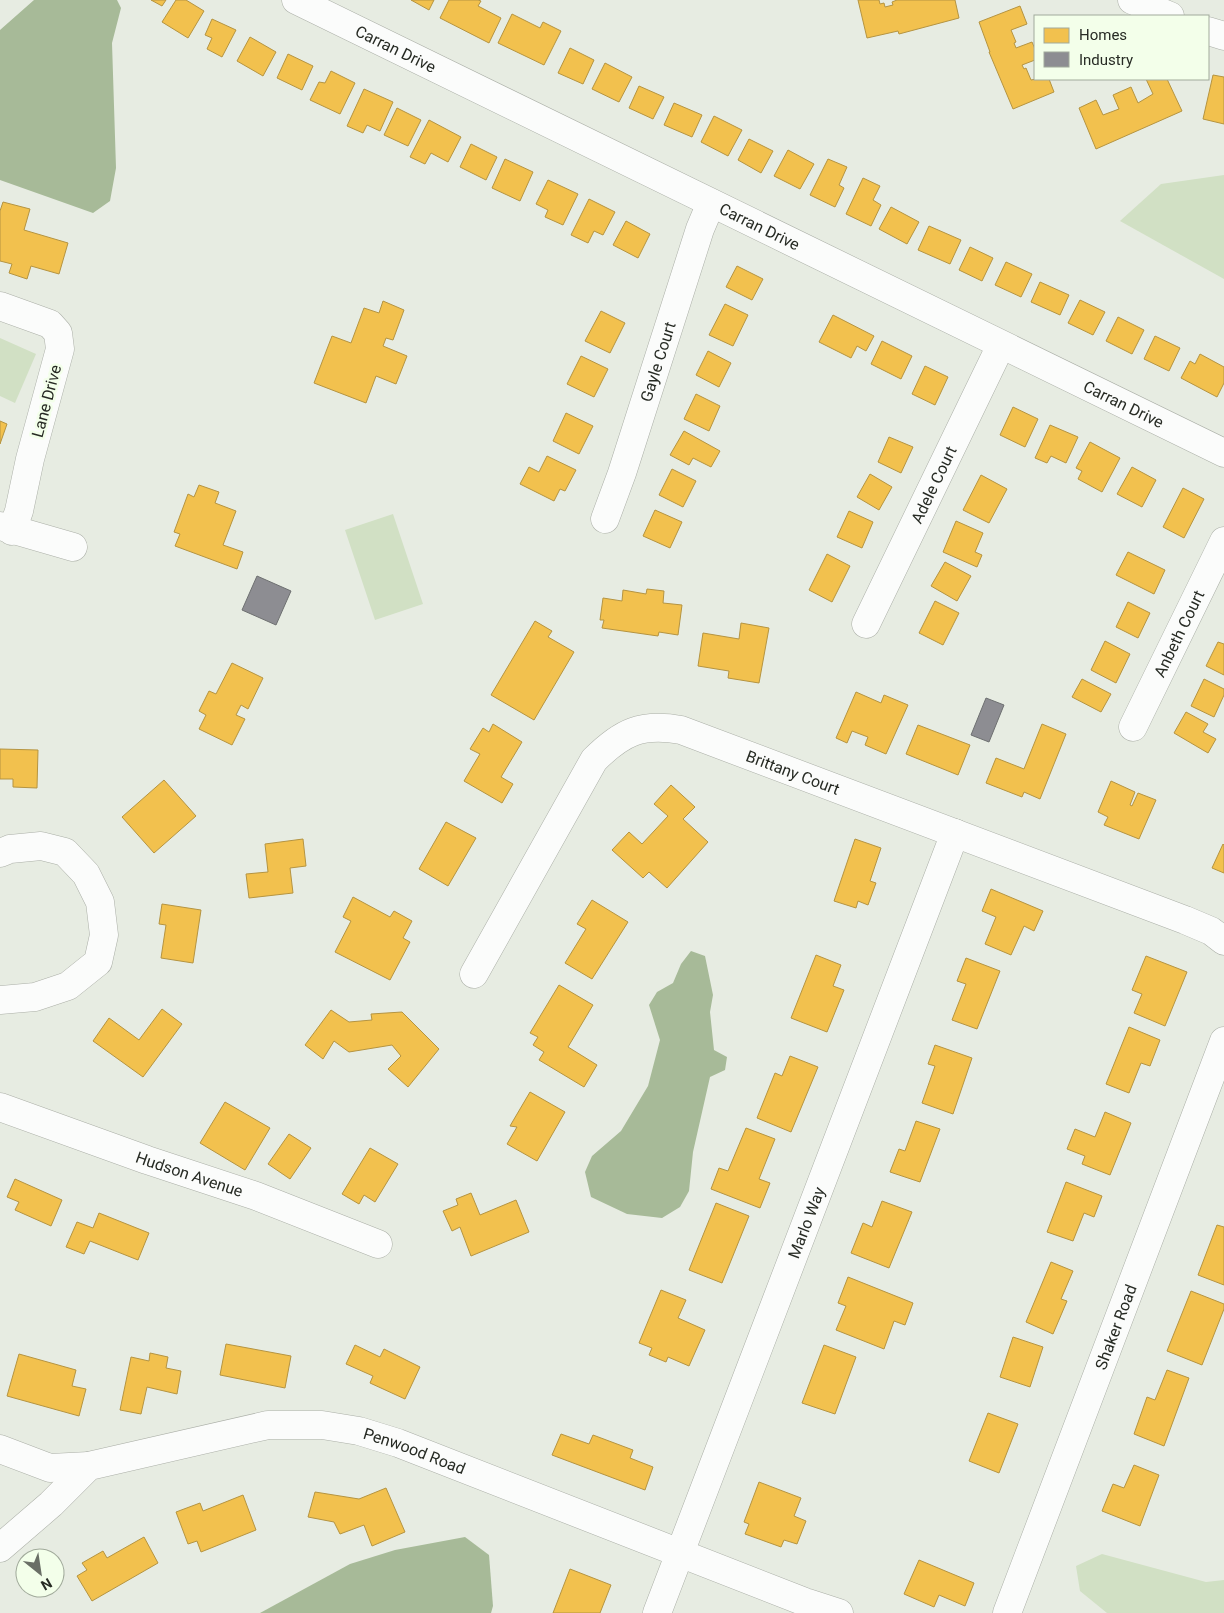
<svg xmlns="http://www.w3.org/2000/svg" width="1224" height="1613" viewBox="0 0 1224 1613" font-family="Roboto,sans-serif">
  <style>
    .green { fill: #d1e0c4 }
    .water { fill: #a7ba98 }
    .homes { fill: #f2c14e; stroke: #b59441 }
    .industry { fill: #8d8d92; stroke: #6e7071 }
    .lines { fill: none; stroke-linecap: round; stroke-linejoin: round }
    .minor-casing { stroke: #abafa7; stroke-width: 29 }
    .minor { stroke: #fbfcfb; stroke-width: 28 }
    .labels { text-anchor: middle; stroke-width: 5; stroke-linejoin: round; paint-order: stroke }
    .street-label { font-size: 16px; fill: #272b24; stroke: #f3ffea }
  </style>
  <rect width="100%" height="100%" fill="#e7ece2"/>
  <g class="green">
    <path d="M 1224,175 L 1224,279 L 1120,221 L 1161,184 Z"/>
    <path d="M 0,338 L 36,354 L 15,403 L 0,396 Z"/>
    <path d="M 393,514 L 423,604 L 375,620 L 345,530 Z"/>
    <path d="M 1102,1554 L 1206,1582 L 1224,1580 L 1224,1613 L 1107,1613 L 1080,1591 L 1076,1566 Z"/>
  </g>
  <g class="water">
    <path d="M 34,0 L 117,0 L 121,8 L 112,43 L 116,168 L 110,201 L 93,213 L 0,180 L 0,30 Z"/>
    <path d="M 691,951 L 705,956 L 713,995 L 710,1012 L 714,1050 L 727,1057 L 725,1070 L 710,1077 L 693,1152 L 689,1191 L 680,1207 L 662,1218 L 627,1214 L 591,1197 L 585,1172 L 592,1156 L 621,1131 L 648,1086 L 660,1040 L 649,1005 L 657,992 L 673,983 L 681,964 Z"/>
    <path d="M 465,1537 L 489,1555 L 493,1606 L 491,1613 L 260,1613 L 350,1564 L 395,1550 Z"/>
  </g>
  <g class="homes">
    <path d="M 151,0 L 166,0 L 162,6 Z"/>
    <path d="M 176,0 L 186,0 L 204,11 L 188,38 L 162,22 Z"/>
    <path d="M 411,0 L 434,0 L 429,10 Z"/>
    <path d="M 449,0 L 478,0 L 481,1 L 478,6 L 501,18 L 489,43 L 440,18 Z"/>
    <path d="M 858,0 L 879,0 L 880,4 L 884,3 L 885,7 L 893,5 L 892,2 L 897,0 L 955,0 L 959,18 L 899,34 L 898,31 L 867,38 Z"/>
    <path d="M 1020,6 L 1027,24 L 1011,30 L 1016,42 L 1014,43 L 1016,48 L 1032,42 L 1035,49 L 1035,60 L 1022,65 L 1024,69 L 1026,68 L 1031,80 L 1036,79 L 1049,79 L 1054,92 L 1013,109 L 989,52 L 990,52 L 979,22 Z"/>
    <path d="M 512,14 L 540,28 L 543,22 L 561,31 L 544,65 L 498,43 Z"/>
    <path d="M 212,19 L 236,30 L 222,57 L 207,49 L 212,38 L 205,35 Z"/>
    <path d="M 250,37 L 276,52 L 263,76 L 237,61 Z"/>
    <path d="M 570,48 L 594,60 L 583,84 L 558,73 Z"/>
    <path d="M 288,54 L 313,66 L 302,90 L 277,78 Z"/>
    <path d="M 605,63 L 632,77 L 619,102 L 592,89 Z"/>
    <path d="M 331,71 L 355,83 L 340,114 L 310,100 L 319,82 L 325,83 Z"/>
    <path d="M 1213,75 L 1224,77 L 1224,124 L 1203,119 Z"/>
    <path d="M 1146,79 L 1167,79 L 1182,111 L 1096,149 L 1079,108 L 1096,100 L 1103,115 L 1119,109 L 1113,95 L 1131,87 L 1138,103 L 1153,94 Z"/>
    <path d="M 639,86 L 664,97 L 653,119 L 629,108 Z"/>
    <path d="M 364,89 L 393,102 L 380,131 L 367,125 L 363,133 L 347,126 Z"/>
    <path d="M 674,103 L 702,115 L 692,137 L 664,125 Z"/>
    <path d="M 397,108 L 421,120 L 408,146 L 384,135 Z"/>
    <path d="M 714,116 L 742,130 L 728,156 L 701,142 Z"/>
    <path d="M 429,120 L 461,137 L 448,162 L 431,153 L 425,164 L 410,157 Z"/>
    <path d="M 749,139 L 773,151 L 761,173 L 738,160 Z"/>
    <path d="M 471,144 L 497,157 L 486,180 L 460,167 Z"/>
    <path d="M 788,150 L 814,164 L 800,189 L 774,176 Z"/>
    <path d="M 505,159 L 533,172 L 520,201 L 492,188 Z"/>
    <path d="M 828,159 L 847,167 L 839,185 L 844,188 L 835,207 L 810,195 Z"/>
    <path d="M 863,178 L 880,186 L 873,200 L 881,205 L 871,226 L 846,214 Z"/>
    <path d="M 548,180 L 578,194 L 563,225 L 545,217 L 548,210 L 536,204 Z"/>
    <path d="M 589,199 L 615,212 L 603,235 L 594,231 L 588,243 L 571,235 Z"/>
    <path d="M 3,202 L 30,209 L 24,230 L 68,243 L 59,274 L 31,266 L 27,279 L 9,273 L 12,264 L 0,261 L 0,211 Z"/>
    <path d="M 891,207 L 919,222 L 907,244 L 879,229 Z"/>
    <path d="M 626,221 L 650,234 L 638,258 L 613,245 Z"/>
    <path d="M 929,226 L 961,240 L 950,264 L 918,250 Z"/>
    <path d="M 970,247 L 993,258 L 982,281 L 959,270 Z"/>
    <path d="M 1006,262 L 1032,274 L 1021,297 L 995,285 Z"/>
    <path d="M 737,266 L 763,279 L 752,300 L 726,287 Z"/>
    <path d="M 1040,282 L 1069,295 L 1060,315 L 1031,302 Z"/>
    <path d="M 1080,300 L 1105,312 L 1093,335 L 1068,323 Z"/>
    <path d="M 383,301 L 404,310 L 393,340 L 386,338 L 383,346 L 407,356 L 396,384 L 376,376 L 366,403 L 314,383 L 332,336 L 351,343 L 364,308 L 379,313 Z"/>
    <path d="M 725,304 L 748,315 L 733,346 L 709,335 Z"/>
    <path d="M 601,311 L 625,323 L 610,353 L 585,341 Z"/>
    <path d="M 833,315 L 874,336 L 866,351 L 857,346 L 851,358 L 819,342 Z"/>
    <path d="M 1118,317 L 1144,330 L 1132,354 L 1106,341 Z"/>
    <path d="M 1155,336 L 1180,348 L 1169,371 L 1144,359 Z"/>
    <path d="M 882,341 L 912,356 L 901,379 L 871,364 Z"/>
    <path d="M 708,351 L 731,363 L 719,387 L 696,375 Z"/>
    <path d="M 1200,354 L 1224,367 L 1224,383 L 1217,397 L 1181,378 L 1190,361 L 1195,364 Z"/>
    <path d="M 581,356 L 608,369 L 594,397 L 567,384 Z"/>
    <path d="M 925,366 L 948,377 L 935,405 L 912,394 Z"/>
    <path d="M 696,394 L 720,406 L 709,431 L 684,419 Z"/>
    <path d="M 1013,407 L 1038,419 L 1025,447 L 1000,435 Z"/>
    <path d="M 566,413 L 593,426 L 579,454 L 553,441 Z"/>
    <path d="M 0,421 L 7,424 L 0,444 Z"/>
    <path d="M 1050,425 L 1078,437 L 1066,463 L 1051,456 L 1047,463 L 1035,458 Z"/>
    <path d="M 684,431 L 720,451 L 711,467 L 693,458 L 689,465 L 670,455 Z"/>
    <path d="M 889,437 L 913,447 L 901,473 L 878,462 Z"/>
    <path d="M 1090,442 L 1120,458 L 1102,492 L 1078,479 L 1082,471 L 1076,468 Z"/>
    <path d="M 547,456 L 576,470 L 565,491 L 560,489 L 554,501 L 520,484 L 529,467 L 539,472 Z"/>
    <path d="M 1132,467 L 1156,480 L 1142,507 L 1117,494 Z"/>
    <path d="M 672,469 L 696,481 L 683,507 L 659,495 Z"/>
    <path d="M 870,474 L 892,487 L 879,510 L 857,497 Z"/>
    <path d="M 981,475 L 1007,489 L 989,523 L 963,510 Z"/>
    <path d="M 199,485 L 219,492 L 215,503 L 236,511 L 223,545 L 243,552 L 237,569 L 175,546 L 180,534 L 174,532 L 188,494 L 194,497 Z"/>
    <path d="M 1183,488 L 1204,499 L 1184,538 L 1163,527 Z"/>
    <path d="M 655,510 L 682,522 L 670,548 L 643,536 Z"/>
    <path d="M 849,511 L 873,522 L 862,548 L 837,537 Z"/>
    <path d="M 956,521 L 983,533 L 975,552 L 982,555 L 977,567 L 943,552 Z"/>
    <path d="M 1128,552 L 1165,570 L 1154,594 L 1116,575 Z"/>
    <path d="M 827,554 L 850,566 L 832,602 L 809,590 Z"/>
    <path d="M 945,562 L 971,576 L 957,601 L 931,586 Z"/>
    <path d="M 647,589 L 664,591 L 663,603 L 682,605 L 678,635 L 659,632 L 658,636 L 602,628 L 604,620 L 600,620 L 603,598 L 622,601 L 623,590 L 646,594 Z"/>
    <path d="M 935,601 L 959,613 L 943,645 L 919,633 Z"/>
    <path d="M 1128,602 L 1150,613 L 1138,638 L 1116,627 Z"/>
    <path d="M 535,621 L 552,631 L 548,637 L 574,652 L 534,720 L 491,695 Z"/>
    <path d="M 741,623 L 769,628 L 759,683 L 728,678 L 729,671 L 698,666 L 703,633 L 739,639 Z"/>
    <path d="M 1105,641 L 1130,654 L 1116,683 L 1091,670 Z"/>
    <path d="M 1218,642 L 1224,644 L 1224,675 L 1206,666 Z"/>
    <path d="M 232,663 L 263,678 L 248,709 L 241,705 L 236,715 L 245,719 L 232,745 L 199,729 L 206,715 L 199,711 L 209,691 L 216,694 Z"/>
    <path d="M 1082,679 L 1111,694 L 1101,712 L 1072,697 Z"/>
    <path d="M 1204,679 L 1224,689 L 1224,695 L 1214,717 L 1191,706 Z"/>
    <path d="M 856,692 L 881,703 L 884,695 L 908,705 L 886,754 L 865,745 L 868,737 L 852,731 L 847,743 L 836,738 Z"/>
    <path d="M 1186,712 L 1208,724 L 1203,732 L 1216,739 L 1208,753 L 1174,733 Z"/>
    <path d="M 493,724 L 522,742 L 501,777 L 513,784 L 502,803 L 464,781 L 480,754 L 470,749 L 483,728 L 489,732 Z"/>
    <path d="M 1042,724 L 1066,734 L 1040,799 L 1024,792 L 1022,797 L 986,783 L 996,758 L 1024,769 Z"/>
    <path d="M 918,725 L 970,745 L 958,775 L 906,754 Z"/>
    <path d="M 0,749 L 38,750 L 37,788 L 13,787 L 13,779 L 0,779 Z"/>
    <path d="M 164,780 L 196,816 L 154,853 L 122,817 Z"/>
    <path d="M 1111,781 L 1135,792 L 1130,805 L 1132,806 L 1138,793 L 1156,800 L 1139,839 L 1104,825 L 1108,817 L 1098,812 Z"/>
    <path d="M 671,785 L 695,807 L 683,819 L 708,842 L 667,888 L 649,872 L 643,878 L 612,850 L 629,832 L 642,844 L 668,816 L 654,804 Z"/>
    <path d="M 446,822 L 476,838 L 448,886 L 419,869 Z"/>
    <path d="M 303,839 L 306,866 L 290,868 L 293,893 L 249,898 L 246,874 L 268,872 L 265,844 Z"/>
    <path d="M 855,839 L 881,848 L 870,881 L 876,883 L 868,905 L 858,901 L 856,908 L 834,901 Z"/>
    <path d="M 1223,844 L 1224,845 L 1224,873 L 1212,868 Z"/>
    <path d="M 991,889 L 1043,911 L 1034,931 L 1024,926 L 1011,955 L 985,944 L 996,917 L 982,911 Z"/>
    <path d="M 353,897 L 390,917 L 394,911 L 412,921 L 403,938 L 410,942 L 390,980 L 335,952 L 351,921 L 343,917 Z"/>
    <path d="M 592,900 L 628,922 L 592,979 L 565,963 L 586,929 L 577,924 Z"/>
    <path d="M 162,904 L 201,910 L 193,963 L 161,958 L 166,925 L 159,924 Z"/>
    <path d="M 816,955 L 841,965 L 833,986 L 844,990 L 827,1032 L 791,1018 Z"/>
    <path d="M 1146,956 L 1187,972 L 1165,1026 L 1134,1013 L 1142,994 L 1132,990 Z"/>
    <path d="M 966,958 L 1000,971 L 977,1029 L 952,1020 L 966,984 L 957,981 Z"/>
    <path d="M 559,985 L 593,1005 L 568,1047 L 597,1065 L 584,1087 L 539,1060 L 544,1052 L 533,1045 L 538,1037 L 530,1033 Z"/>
    <path d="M 162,1009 L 182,1024 L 143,1077 L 93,1041 L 109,1018 L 139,1040 Z"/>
    <path d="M 331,1010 L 349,1022 L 372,1020 L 371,1014 L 402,1012 L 439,1049 L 408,1087 L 388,1069 L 401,1056 L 392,1045 L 349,1052 L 334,1041 L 323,1059 L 305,1045 Z"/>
    <path d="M 1129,1027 L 1160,1040 L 1150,1066 L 1141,1063 L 1129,1093 L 1106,1084 Z"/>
    <path d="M 935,1045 L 972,1058 L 953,1114 L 922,1103 L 935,1066 L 928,1064 Z"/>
    <path d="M 790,1056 L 818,1067 L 791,1132 L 757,1118 L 775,1073 L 782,1076 Z"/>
    <path d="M 530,1092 L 565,1112 L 537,1161 L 507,1144 L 517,1127 L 510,1126 Z"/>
    <path d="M 225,1102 L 270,1128 L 245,1170 L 200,1143 Z"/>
    <path d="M 1105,1112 L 1131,1123 L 1110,1175 L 1082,1164 L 1085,1156 L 1067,1149 L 1075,1129 L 1095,1137 Z"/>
    <path d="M 916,1121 L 940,1129 L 920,1182 L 890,1172 L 899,1149 L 905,1151 Z"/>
    <path d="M 746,1128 L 775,1139 L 759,1179 L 770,1183 L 760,1208 L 711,1189 L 719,1168 L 728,1171 Z"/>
    <path d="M 289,1134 L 311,1148 L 290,1179 L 268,1164 Z"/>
    <path d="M 370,1148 L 398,1164 L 375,1202 L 364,1195 L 359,1204 L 342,1194 Z"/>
    <path d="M 15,1179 L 62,1200 L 51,1226 L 15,1210 L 19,1202 L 7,1197 Z"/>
    <path d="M 1066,1182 L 1102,1196 L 1094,1217 L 1084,1213 L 1073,1241 L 1047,1232 Z"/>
    <path d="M 471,1193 L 480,1215 L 516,1200 L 529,1232 L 471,1256 L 460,1227 L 452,1231 L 443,1211 L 458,1205 L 456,1199 Z"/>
    <path d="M 882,1201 L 912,1212 L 889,1268 L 851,1253 L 863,1223 L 872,1227 Z"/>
    <path d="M 716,1203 L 749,1216 L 722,1283 L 689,1270 Z"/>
    <path d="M 99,1213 L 149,1233 L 138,1260 L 90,1241 L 84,1254 L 66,1247 L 77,1222 L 93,1228 Z"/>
    <path d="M 1217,1225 L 1224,1227 L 1224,1285 L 1198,1275 Z"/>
    <path d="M 1051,1262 L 1073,1271 L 1061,1299 L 1067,1301 L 1053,1334 L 1026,1322 Z"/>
    <path d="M 848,1277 L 913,1303 L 905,1325 L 894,1321 L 884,1349 L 836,1330 L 846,1306 L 838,1303 Z"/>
    <path d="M 661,1290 L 686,1300 L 678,1318 L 705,1330 L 689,1366 L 668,1357 L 666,1362 L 649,1355 L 652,1348 L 639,1343 Z"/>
    <path d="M 1191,1291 L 1224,1304 L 1224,1309 L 1202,1365 L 1167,1351 Z"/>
    <path d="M 1013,1337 L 1043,1347 L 1030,1387 L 1000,1377 Z"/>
    <path d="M 226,1344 L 291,1356 L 285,1388 L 220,1375 Z"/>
    <path d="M 355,1345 L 380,1357 L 384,1349 L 420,1367 L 405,1399 L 370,1383 L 373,1376 L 346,1364 Z"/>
    <path d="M 824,1345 L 856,1357 L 835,1414 L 802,1403 Z"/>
    <path d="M 150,1353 L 168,1357 L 166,1368 L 181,1371 L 177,1394 L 147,1387 L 141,1414 L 120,1410 L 131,1357 L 149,1361 Z"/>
    <path d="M 19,1354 L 76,1370 L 72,1386 L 86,1389 L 79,1416 L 7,1396 Z"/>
    <path d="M 1167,1370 L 1189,1378 L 1164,1446 L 1134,1434 L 1147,1397 L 1155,1400 Z"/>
    <path d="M 988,1413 L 1018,1424 L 999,1473 L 969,1461 Z"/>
    <path d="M 561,1434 L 589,1444 L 593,1435 L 633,1450 L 630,1458 L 653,1467 L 645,1490 L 552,1455 Z"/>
    <path d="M 1134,1465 L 1159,1475 L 1140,1526 L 1102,1511 L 1113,1484 L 1124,1488 Z"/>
    <path d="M 759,1482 L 801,1498 L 794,1516 L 806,1521 L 797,1544 L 784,1540 L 781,1547 L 745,1534 L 749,1524 L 744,1522 Z"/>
    <path d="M 386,1488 L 405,1532 L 372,1546 L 364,1525 L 340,1534 L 334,1522 L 308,1517 L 315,1492 L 359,1499 Z"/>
    <path d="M 243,1495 L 256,1530 L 201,1552 L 197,1541 L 188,1544 L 176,1512 L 200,1503 L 203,1511 Z"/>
    <path d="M 144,1537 L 158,1563 L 92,1601 L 77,1576 L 87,1570 L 82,1563 L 103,1551 L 107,1558 Z"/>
    <path d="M 919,1560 L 974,1583 L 965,1606 L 939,1595 L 934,1607 L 904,1594 Z"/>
    <path d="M 570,1569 L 611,1585 L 600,1613 L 553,1613 Z"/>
  </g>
  <g class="industry">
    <path d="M 257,576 L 291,591 L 276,625 L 242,610 Z"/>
    <path d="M 986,698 L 1004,705 L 989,742 L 971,735 Z"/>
  </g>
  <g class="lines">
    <g class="minor-casing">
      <g id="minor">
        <path id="s1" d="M 296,0 L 1224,453"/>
        <path d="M 1132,0 L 1170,16"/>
        <path d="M 1208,31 L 1224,36"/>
        <path d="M 0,306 L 50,324 L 58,333 L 60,349 L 30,459 L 19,511 L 12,531"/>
        <path id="s2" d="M 605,519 L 622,473 L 700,229 L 711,203"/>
        <path d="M 0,526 L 73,547"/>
        <path id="s3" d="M 866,624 L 1001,345"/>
        <path id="s4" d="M 1133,727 L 1224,541"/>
        <path d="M 0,853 L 10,849 L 41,846 L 65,852 L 86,874 L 100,902 L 104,935 L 98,962 L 68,986 L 35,997 L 0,1000"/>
        <path id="s5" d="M 474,974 L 594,760 C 622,732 641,723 681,730 L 1185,920 L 1211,931 L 1224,941"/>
        <path id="s6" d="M 0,1107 L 147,1160 L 256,1196 L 378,1244"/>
        <path d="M 0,1449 L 50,1468 L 89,1466"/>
        <path id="s7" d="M 0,1548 L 51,1504 L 89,1466 L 268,1425 L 322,1425 L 359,1431 L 398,1443 L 805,1602 L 839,1613"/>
        <path id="s8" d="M 657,1613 L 955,833"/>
        <path id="s9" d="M 1007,1613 L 1224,1041"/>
      </g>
    </g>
    <use href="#minor" class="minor"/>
  </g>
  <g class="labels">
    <g class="street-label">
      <text dy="6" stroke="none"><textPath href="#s1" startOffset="111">Carran Drive</textPath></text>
      <text dy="6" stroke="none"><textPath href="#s1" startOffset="516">Carran Drive</textPath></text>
      <text dy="6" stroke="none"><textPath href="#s2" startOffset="166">Gayle Court</textPath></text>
      <text transform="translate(46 401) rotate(-75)" y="6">Lane Drive</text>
      <text dy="6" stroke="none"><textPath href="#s1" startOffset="921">Carran Drive</textPath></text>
      <text dy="6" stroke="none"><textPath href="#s3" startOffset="155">Adele Court</textPath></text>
      <text dy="6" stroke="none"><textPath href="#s4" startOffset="104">Anbeth Court</textPath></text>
      <text dy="6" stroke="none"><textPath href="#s5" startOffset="462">Brittany Court</textPath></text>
      <text dy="6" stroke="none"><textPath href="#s6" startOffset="201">Hudson Avenue</textPath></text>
      <text dy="6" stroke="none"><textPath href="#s8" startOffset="418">Marlo Way</textPath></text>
      <text dy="6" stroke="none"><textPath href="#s9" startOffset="306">Shaker Road</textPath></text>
      <text dy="6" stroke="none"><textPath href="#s7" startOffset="455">Penwood Road</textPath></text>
    </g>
  </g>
  <rect x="1034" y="15" width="175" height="65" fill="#f3ffea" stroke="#a1aa9b"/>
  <rect x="1044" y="28" width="25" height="15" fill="#f2c14e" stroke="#a1aa9b"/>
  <text x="1079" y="40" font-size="15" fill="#272b24">Homes</text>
  <rect x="1044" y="52" width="25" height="15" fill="#8d8d92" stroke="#a1aa9b"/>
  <text x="1079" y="65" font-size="15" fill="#272b24">Industry</text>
  <g transform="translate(40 1573) rotate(150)"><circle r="24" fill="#f3ffea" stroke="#a1aa9b"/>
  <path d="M0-4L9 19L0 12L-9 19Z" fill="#6a6f66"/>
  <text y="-8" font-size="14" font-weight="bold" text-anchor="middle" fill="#272b24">N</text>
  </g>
</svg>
